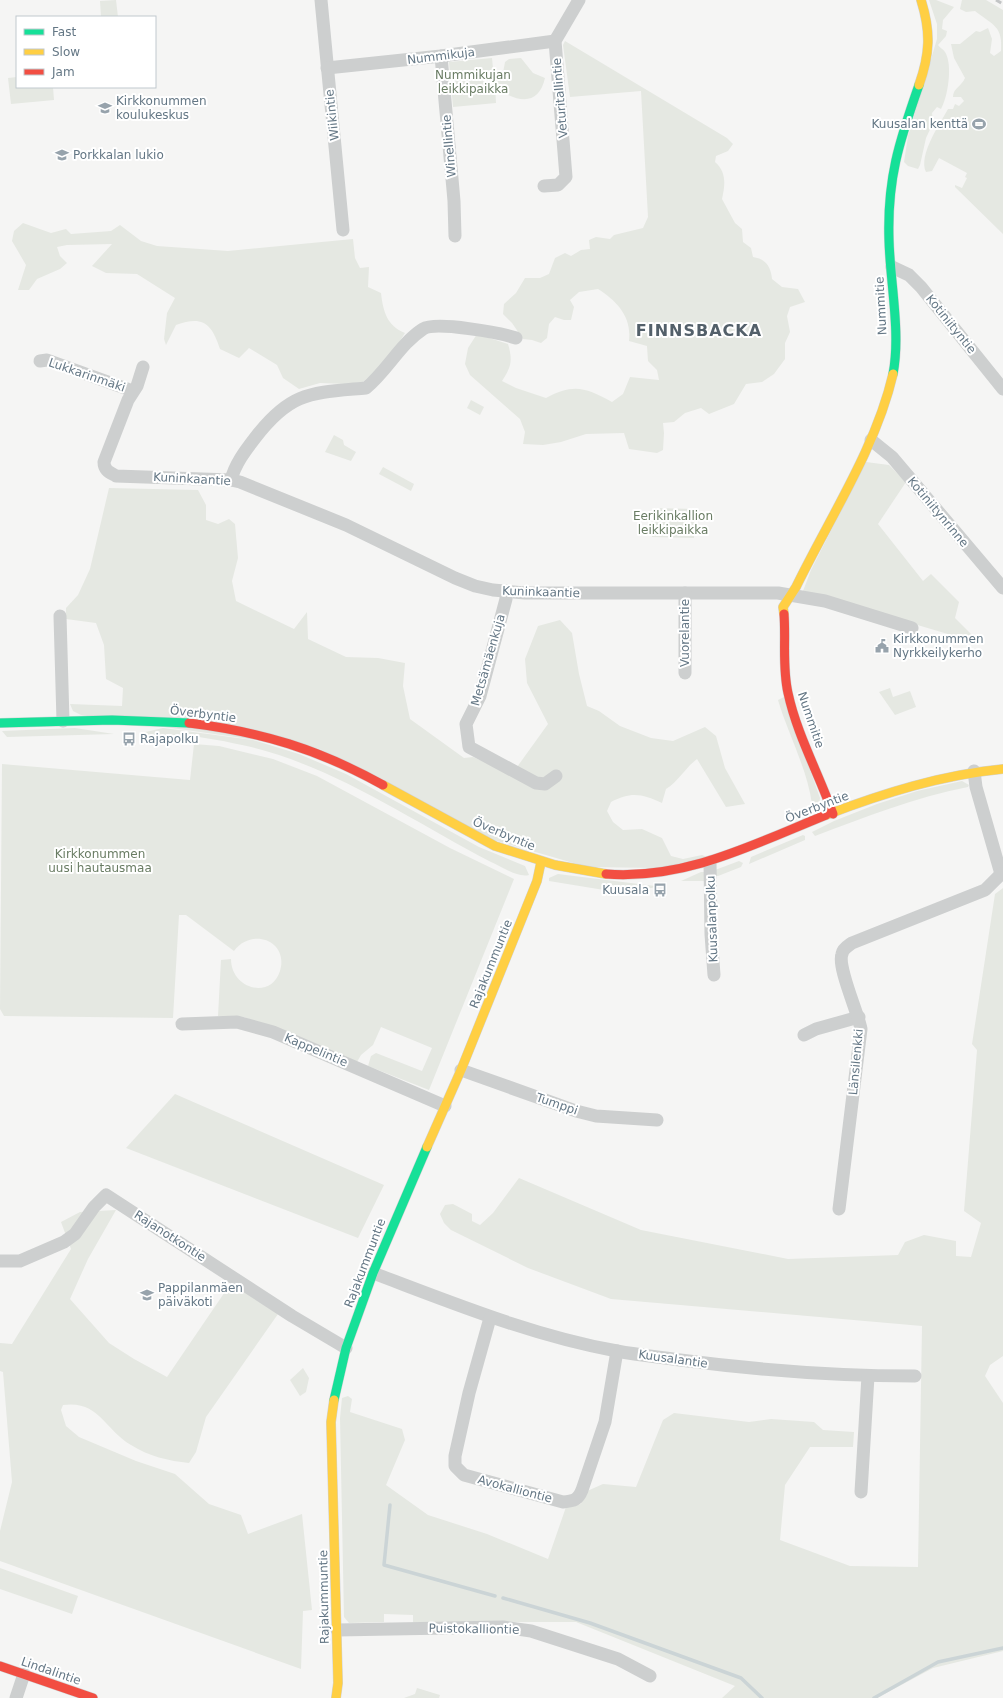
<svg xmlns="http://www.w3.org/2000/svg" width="1003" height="1698" viewBox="0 0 1003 1698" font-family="'DejaVu Sans',sans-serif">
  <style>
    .green { fill: #e5e8e2 }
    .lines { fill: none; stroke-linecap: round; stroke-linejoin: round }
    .stream { stroke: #cbd4d6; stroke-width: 3.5 }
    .fast-casing { stroke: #d1d2d3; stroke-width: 10 }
    .slow-casing { stroke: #d1d2d3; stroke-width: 10 }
    .jam-casing { stroke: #d1d2d3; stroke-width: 10 }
    .street { stroke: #cdcfcf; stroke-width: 13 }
    .fast { stroke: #16e098; stroke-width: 9 }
    .slow { stroke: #ffcf43; stroke-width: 9 }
    .jam { stroke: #f24e42; stroke-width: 9 }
    .rail { stroke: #c2c4c5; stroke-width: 3; stroke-dasharray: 6 3; stroke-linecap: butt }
    .labels { text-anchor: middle; stroke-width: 4; stroke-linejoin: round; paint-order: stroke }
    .street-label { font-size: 12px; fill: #647785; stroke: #fff }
    .park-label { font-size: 12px; fill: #697c63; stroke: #fff }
    .poi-label { font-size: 12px; fill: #647785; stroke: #fff; text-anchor: start }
    .district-label { font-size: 16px; font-weight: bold; letter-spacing: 1px; fill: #53606a; stroke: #fff }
  </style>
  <rect width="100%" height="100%" fill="#f5f5f4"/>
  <g class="green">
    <path d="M 116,0 L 118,17 L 101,17 L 100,1 Z"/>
    <path d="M 929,0 L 936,0 L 954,7 L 943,20 L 942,29 L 947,31 L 946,36 L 938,45 C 940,48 943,49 945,52 C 953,64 948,97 941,109 L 937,107 L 932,113 L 933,123 L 926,138 L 920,165 L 918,169 L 908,166 L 904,162 L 908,136 L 937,39 L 937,24 Z"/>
    <path d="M 962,0 L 986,0 L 1003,10 L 1003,234 L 955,187 L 955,185 L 962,188 L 967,178 L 965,177 L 967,173 L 939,158 L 932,171 L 926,172 C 918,155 940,124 948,109 L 953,109 L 955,104 L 959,106 L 964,101 L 961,97 L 953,97 C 953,88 962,86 965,78 L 954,58 L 951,44 L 960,44 L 976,31 L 980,32 L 988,28 L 992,39 L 990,53 L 994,56 L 1001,51 C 1003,26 993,25 975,11 L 966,12 L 960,9 Z"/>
    <path d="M 565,41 L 727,138 L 733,144 L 728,151 L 716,156 L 715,162 C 727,172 725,186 722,199 L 735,223 L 742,229 L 743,242 L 751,248 L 753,257 C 766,259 771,267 772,279 L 782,287 L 798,289 L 805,302 L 790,307 L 787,316 L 790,332 L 785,343 L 785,359 L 774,374 L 762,382 L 746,384 L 734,404 L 709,414 L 701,408 L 685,413 L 674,422 L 663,423 L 664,433 L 663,450 L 657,453 L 629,449 L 624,433 L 586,434 L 561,442 L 543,445 L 523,444 L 525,432 L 520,419 L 470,375 L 465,364 L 468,348 L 477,334 L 508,344 C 513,360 511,368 502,381 L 516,388 L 546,398 C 574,383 586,388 612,402 L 623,394 L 630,377 L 659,380 L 657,370 L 648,361 L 647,346 L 629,341 C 632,317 617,301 598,289 L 579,292 L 570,300 L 574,307 L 571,320 L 564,320 L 555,317 L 549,324 L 547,338 L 541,343 L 532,340 L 523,339 L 512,323 L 503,314 L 504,304 L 516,293 L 525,278 L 540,278 L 549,274 L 555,258 L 565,253 L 571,256 L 581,250 L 590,249 L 589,240 L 596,237 L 610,239 L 614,235 L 643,228 L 648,217 L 641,91 L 570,97 L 563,45 Z"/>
    <path d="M 492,58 L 494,79 L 502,78 L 505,62 L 509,59 L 521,58 L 533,73 L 545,78 C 540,100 526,104 506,94 L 502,84 L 495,85 L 496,103 L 453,107 L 449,62 Z"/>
    <path d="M 17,77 L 17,87 L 53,87 L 54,100 L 11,104 L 8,78 Z"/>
    <path d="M 23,223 L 51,233 L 66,229 L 71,234 L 111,231 L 120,225 L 141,241 L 157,246 L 228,251 L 353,239 L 355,258 L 360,268 L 369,267 L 368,287 L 381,293 C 383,311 387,326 405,333 L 388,360 L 363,382 L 345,384 L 320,383 L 299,389 L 283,378 L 277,365 L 249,348 L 239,358 L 220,349 C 212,324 203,315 176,325 L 166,345 L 164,339 L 167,313 L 175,298 L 137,274 L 106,273 L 92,266 L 112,244 L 67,245 L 57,247 L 60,256 L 67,263 L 60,269 L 37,279 L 29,290 L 18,290 L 26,265 L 12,241 L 14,231 Z"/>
    <path d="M 471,400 L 484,407 L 480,415 L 467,408 Z"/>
    <path d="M 334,435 L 343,440 L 344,445 L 356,452 L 351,461 L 325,452 Z"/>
    <path d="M 866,462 L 889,465 L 906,482 L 878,524 L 923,581 L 931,574 L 959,602 L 955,618 L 972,635 L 968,640 L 803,591 L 811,570 Z"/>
    <path d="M 383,467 L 414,484 L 411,491 L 379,474 Z"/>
    <path d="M 109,488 L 198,490 L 206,505 L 206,520 L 218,524 L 229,519 L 235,524 L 238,558 L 232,581 L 236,601 L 294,629 L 307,612 L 308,639 L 346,657 L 378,658 L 405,663 L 403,686 L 410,719 L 464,758 L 473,757 L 512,774 L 548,724 L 527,683 L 525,659 L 538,626 L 560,620 L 572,633 L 579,674 L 587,706 L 599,711 L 620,726 L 651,738 L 673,741 L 705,727 L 716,736 L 725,768 L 745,804 L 726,807 L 697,759 C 685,768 679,781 666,789 L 662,803 C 643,794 631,791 611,802 L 607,811 L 613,822 L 623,830 L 642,829 L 662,838 L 671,856 L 683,859 L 702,855 L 707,857 L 658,868 L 587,867 L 487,838 L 320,749 L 81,715 L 73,711 L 70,704 L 122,706 L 123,688 L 106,679 L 104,645 L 96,623 L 66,619 L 66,608 L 78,595 L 90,569 Z"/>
    <path d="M 653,508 L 695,509 L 694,538 L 652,537 Z"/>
    <path d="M 890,688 L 893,697 L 910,691 L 916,707 L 895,715 L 879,692 Z"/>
    <path d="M 784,697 L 820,798 L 819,804 L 812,804 C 807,768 788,734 778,700 Z"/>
    <path d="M 75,728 L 114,734 L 7,737 L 2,731 Z"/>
    <path d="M 163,728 L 253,740 L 299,754 L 346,774 L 479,847 L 525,866 L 529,875 C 518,878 502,867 491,862 C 410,820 333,765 242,745 C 219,740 194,735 170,735 C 162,735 147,738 141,733 Z"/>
    <path d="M 194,744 L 219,746 L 273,759 L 317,776 L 450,848 L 514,879 L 429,1090 L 368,1066 L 371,1056 L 376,1053 L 422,1071 L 432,1048 L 381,1027 L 373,1045 L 361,1055 L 357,1062 L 244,1017 L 218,1016 L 221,960 L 231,959 C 231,989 271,1000 280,971 C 289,941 252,927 234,951 L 186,915 L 179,915 L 173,1018 L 4,1016 L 0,1009 L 2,764 L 190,780 Z"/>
    <path d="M 962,781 L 969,785 L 968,787 C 915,797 866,817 815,836 L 812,832 L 834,821 L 877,804 L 917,791 Z"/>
    <path d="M 803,835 L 805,836 L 805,840 L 749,864 L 751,857 Z"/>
    <path d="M 739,861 L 743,863 L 741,867 L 718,876 L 715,876 L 715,870 Z"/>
    <path d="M 701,872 L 704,872 L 706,879 L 704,881 L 681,881 Z"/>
    <path d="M 558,874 L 655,886 L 652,888 L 604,890 L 549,881 L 549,878 Z"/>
    <path d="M 1003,888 L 1003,1356 L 990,1365 L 985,1376 L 1003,1403 L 1003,1651 L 933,1668 L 877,1698 L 722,1698 L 735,1686 L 576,1622 L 413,1622 L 413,1615 L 384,1614 L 384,1622 L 349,1623 L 344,1617 L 340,1418 L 342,1398 L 348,1396 L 352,1399 L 350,1412 L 402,1429 L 405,1440 L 386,1485 L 428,1515 L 487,1534 L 548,1559 L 566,1507 L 581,1504 L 585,1492 L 603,1484 L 636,1487 L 663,1420 L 674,1413 L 749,1422 L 771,1419 L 814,1422 L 823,1430 L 854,1432 L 853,1447 L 810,1447 L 785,1485 L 780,1540 L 850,1566 L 918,1567 L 922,1326 L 611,1299 L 528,1268 L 451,1230 L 444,1223 L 440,1214 L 445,1205 L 453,1204 L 472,1214 L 472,1221 L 480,1225 L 493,1213 L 519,1178 L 641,1230 L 788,1259 L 898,1255 L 905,1242 L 924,1235 L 956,1241 L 956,1256 L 971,1257 L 981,1223 L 964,1211 L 977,1050 L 972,1044 L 995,894 Z"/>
    <path d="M 175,1094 L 384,1185 L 358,1238 L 126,1148 Z"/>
    <path d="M 116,1210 L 88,1259 L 70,1299 L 109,1343 L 134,1359 L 167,1377 L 231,1283 L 278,1314 L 206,1417 L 196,1452 L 189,1463 C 169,1461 148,1456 131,1445 C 104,1429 99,1400 63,1405 L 61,1410 L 66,1426 L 79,1437 L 136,1461 L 175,1474 L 209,1504 L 241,1515 L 248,1534 L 302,1514 L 312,1610 L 303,1611 L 301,1669 L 0,1561 L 0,1531 L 12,1482 L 3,1372 L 0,1371 L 0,1343 L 12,1344 L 71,1249 L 61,1222 L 80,1212 Z"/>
    <path d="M 303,1368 L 309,1378 L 306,1392 L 300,1396 L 290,1380 Z"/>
    <path d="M 0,1568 L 78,1596 L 72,1614 L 0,1589 Z"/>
    <path d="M 417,1688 L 440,1695 L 439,1698 L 404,1698 L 415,1694 Z"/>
  </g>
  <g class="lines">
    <g class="stream">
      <path d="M 390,1505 L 384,1565 L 495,1596"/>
      <path d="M 503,1598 L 590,1623 L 741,1678 L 762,1698"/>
      <path d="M 874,1698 L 938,1662 L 1003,1648"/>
    </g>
    <g class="fast-casing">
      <g id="fast">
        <path d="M 893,374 C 901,333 890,282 889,240 C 887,179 899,142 919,85"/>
        <path d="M 0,723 L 112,720 L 189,723"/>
        <path d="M 334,1400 L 346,1348 L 373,1273 L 427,1147"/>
      </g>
    </g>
    <g class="slow-casing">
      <g id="slow">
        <path d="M 919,85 C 930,54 931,32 921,0"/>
        <path d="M 784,614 L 783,607 L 796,587 C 829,519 876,448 893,374"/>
        <path d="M 383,785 L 495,846 L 555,865 L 606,874"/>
        <path d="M 826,815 C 884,793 941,775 1003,769"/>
        <path d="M 427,1147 L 461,1070 L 537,881 L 541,862"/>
        <path d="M 334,1400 L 331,1422 L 338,1683 L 336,1698"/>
      </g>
    </g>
    <g class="jam-casing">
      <g id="jam">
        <path d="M 784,614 C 786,640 782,667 788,693 C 797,735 819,774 833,814"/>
        <path d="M 189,723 C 262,732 318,749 383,785"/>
        <path d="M 606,874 C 686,880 754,844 826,815"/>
        <path d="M 0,1666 L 93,1698"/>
      </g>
    </g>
    <g class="street">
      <path d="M 321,0 L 343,230"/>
      <path d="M 441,56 L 454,201 L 455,236"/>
      <path d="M 327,68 L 441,56 L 555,41"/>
      <path d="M 544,186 L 558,185 L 566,177 L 555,41 L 579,0"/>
      <path d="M 892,267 L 909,275 L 921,287 L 1003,389"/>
      <path d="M 40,361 L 47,360 L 133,391"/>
      <path d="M 143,367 L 137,386 L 128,400 L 104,462 C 104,470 109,472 116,476 L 231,480 L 240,482 L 346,525 L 455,578 L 475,586 L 493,590 L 525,593 L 778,593 L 825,601 L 912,628"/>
      <path d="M 871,440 L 892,457 L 1003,588"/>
      <path d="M 231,480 C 235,464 245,451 255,438 C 291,391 311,393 366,388 C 387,371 400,344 423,329 C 436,321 501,333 516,338"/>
      <path d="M 506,592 L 506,599 L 480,696 L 466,724 L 469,747 L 536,783 L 545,784 L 556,776"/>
      <path d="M 60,616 L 63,721"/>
      <path d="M 685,673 L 685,593"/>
      <path d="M 974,771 L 976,787 L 1001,874"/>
      <path d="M 710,862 L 711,934 L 714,975"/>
      <path d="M 182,1024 L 237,1022 L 273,1032 L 445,1106"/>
      <path d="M 804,1035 L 816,1029 L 859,1017"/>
      <path d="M 461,1070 L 576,1111 L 596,1116 L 657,1120"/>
      <path d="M 839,1209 L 861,1029 C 858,1012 837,967 842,954 C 843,948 848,946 852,943 L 985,890 L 1001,874"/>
      <path d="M 0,1261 L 20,1261 L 64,1242 L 75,1234 L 94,1207 L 106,1195 L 292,1316 L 346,1348"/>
      <path d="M 373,1273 C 453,1303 533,1336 617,1351 C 638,1355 659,1357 680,1360 C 758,1370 836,1376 915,1376"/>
      <path d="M 490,1318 L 469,1393 L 455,1456 L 455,1466 L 464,1475 L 563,1502 C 574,1501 578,1500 582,1490 L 605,1422 L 617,1351"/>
      <path d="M 861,1492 L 868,1376"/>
      <path d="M 337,1630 L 503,1627 L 531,1631 L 618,1659 L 650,1676"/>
      <path d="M 16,1698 L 24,1674"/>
    </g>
    <use href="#fast" class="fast"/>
    <use href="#slow" class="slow"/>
    <use href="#jam" class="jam"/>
    <path class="rail" d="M 996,0 L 1003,4"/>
  </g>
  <defs>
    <g id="school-bare" transform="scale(1.08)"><path d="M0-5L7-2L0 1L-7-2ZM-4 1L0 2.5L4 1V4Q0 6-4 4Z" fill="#97a3ac" stroke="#fff" stroke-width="2.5" paint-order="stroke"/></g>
    <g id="stadium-bare" transform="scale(1.08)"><path d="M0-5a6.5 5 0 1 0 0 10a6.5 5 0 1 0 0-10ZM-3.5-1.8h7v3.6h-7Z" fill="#97a3ac" stroke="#fff" stroke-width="2.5" paint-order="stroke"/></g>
    <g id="civic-bare" transform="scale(1.08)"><path d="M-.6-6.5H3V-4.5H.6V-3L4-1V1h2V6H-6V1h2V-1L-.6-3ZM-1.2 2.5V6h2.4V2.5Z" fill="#97a3ac" stroke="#fff" stroke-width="2.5" paint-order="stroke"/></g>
    <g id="bus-bare" transform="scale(1.08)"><path d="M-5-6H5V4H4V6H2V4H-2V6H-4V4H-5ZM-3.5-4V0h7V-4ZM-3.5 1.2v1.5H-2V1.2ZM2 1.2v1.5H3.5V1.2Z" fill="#97a3ac" stroke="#fff" stroke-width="2.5" paint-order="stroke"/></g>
  </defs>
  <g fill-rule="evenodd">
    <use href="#school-bare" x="105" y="108"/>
    <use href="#stadium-bare" x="979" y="124"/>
    <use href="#school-bare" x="62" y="155"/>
    <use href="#civic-bare" x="882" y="646"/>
    <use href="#bus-bare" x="129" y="739"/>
    <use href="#bus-bare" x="660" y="890"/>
    <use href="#school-bare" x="147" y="1295"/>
  </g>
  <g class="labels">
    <g class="street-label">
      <text transform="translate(441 56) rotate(-7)" y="4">Nummikuja</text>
      <text transform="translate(560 98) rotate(-95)" y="4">Veturitallintie</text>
      <text transform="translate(332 115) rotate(-96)" y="4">Wiikintie</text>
      <text transform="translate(449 146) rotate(-95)" y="4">Winellintie</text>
      <text transform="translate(881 306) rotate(-93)" y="4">Nummitie</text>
      <text transform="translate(951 324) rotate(51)" y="4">Kotiniityntie</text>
      <text transform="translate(87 375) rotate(19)" y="4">Lukkarinmäki</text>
      <text transform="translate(192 479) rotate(3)" y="4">Kuninkaantie</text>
      <text transform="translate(938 512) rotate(50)" y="4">Kotiniitynrinne</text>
      <text transform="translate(541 592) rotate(2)" y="4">Kuninkaantie</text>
      <text transform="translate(685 633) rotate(-90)" y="4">Vuorelantie</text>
      <text transform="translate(488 660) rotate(-74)" y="4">Metsämäenkuja</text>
      <text transform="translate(203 714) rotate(7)" y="4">Överbyntie</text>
      <text transform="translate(811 720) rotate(71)" y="4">Nummitie</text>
      <text transform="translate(817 807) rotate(-21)" y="4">Överbyntie</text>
      <text transform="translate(504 834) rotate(23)" y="4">Överbyntie</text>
      <text transform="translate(712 919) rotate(-92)" y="4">Kuusalanpolku</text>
      <text transform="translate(491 964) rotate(-68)" y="4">Rajakummuntie</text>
      <text transform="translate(316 1050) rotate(23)" y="4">Kappelintie</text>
      <text transform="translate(856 1062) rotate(-85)" y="4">Länsilenkki</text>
      <text transform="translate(557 1104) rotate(19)" y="4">Tumppi</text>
      <text transform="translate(170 1236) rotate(33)" y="4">Rajanotkontie</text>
      <text transform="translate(365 1263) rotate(-69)" y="4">Rajakummuntie</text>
      <text transform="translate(673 1359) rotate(8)" y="4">Kuusalantie</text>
      <text transform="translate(515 1489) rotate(15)" y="4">Avokalliontie</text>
      <text transform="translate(324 1597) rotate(-91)" y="4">Rajakummuntie</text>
      <text transform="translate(474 1629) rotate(1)" y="4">Puistokalliontie</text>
      <text transform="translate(51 1671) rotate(19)" y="4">Lindalintie</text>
    </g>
    <g class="park-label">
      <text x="473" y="79">Nummikujan<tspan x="473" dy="14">leikkipaikka</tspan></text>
      <text x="673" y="520">Eerikinkallion<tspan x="673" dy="14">leikkipaikka</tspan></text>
      <text x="100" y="858">Kirkkonummen<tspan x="100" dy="14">uusi hautausmaa</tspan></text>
    </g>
    <g class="poi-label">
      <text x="116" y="105">Kirkkonummen<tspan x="116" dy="14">koulukeskus</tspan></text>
      <text x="968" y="128" text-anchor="end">Kuusalan kenttä</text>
      <text x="73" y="159">Porkkalan lukio</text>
      <text x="893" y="643">Kirkkonummen<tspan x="893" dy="14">Nyrkkeilykerho</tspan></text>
      <text x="140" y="743">Rajapolku</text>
      <text x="649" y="894" text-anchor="end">Kuusala</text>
      <text x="158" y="1292">Pappilanmäen<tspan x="158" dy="14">päiväkoti</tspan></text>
    </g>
    <g class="district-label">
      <text x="699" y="336">FINNSBACKA</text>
    </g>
  </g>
  <rect x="16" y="16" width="140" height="72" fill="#ffffff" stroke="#c1c9ce"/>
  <rect x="24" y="29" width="20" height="6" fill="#16e098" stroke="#c1c9ce"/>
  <text x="52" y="36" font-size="12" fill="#647785">Fast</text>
  <rect x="24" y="49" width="20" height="6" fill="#ffcf43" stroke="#c1c9ce"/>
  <text x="52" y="56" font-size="12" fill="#647785">Slow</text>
  <rect x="24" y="69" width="20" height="6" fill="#f24e42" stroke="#c1c9ce"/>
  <text x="52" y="76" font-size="12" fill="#647785">Jam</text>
</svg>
